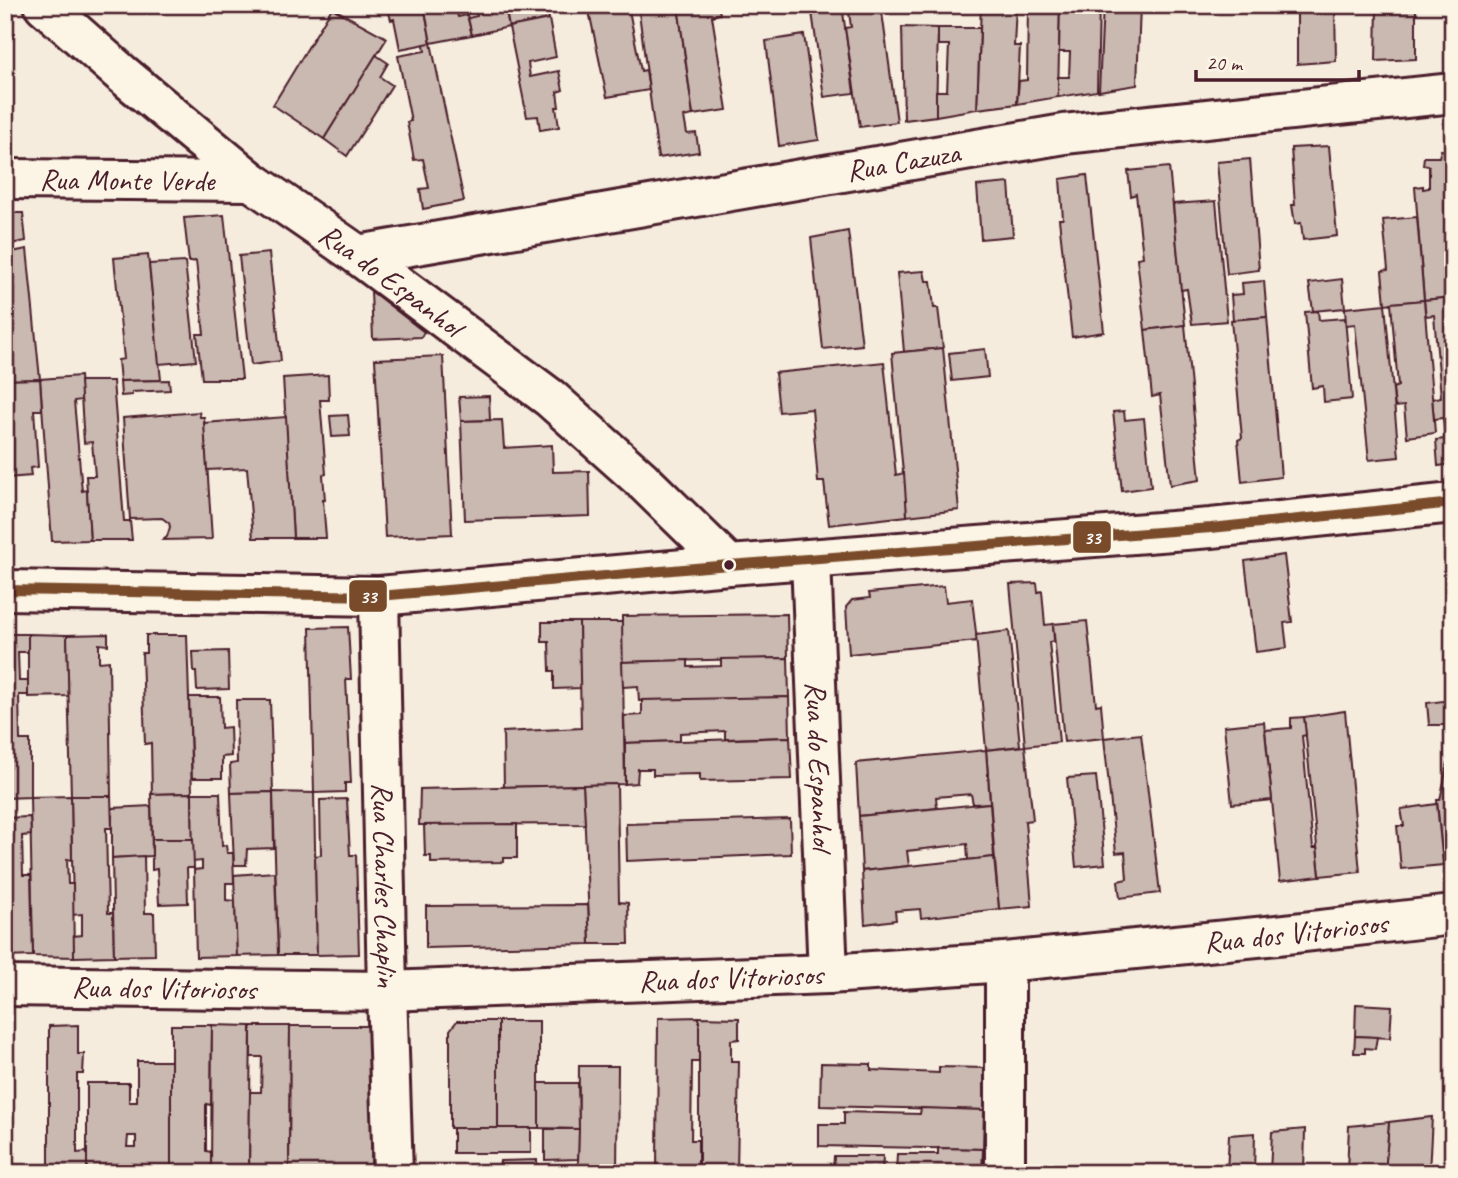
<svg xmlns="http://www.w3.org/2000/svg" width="1458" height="1178" viewBox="0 0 1458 1178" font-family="Caveat,sans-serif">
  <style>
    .building { fill: #cab9b1; stroke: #4a1f2b; stroke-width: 2; fill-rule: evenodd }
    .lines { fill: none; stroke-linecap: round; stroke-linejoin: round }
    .minor-casing { stroke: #4a1f2b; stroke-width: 44 }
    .minor { stroke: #fcf5e5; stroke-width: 38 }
    .bus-1-casing { stroke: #fcf5e5; stroke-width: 16 }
    .bus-1 { stroke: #7a4b2a; stroke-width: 10 }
    .bus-dot { fill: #4a1f2b; stroke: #fcf5e5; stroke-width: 2.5 }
    .labels { text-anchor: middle; stroke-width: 5; stroke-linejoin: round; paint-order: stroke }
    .street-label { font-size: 30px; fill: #4a1f2b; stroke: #fcf5e5 }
    .line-badge { stroke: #fcf5e5; stroke-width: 2.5 }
    .badge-label { font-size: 19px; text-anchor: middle; font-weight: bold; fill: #fff }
  </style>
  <rect width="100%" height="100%" fill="#f5ecde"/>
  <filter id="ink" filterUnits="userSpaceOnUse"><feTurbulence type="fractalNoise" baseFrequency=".0143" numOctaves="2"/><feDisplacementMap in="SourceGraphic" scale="14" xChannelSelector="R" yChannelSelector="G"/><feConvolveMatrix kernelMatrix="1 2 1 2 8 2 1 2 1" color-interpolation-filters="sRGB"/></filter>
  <g filter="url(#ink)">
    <g class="building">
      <path d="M 387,5 L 424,5 L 431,43 L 400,49 L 394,19 L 391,20 Z"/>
      <path d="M 424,5 L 455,5 L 458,17 L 467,15 L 472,35 L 431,43 Z"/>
      <path d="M 475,5 L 505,5 L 509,27 L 472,35 L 468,18 L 477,16 Z"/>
      <path d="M 505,5 L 546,5 L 549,19 L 509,27 Z"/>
      <path d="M 588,5 L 628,5 L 589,11 Z"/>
      <path d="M 628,5 L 641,71 L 646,70 L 649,90 L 607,97 L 589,11 Z"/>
      <path d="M 638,5 L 678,5 L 693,115 L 684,117 L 687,134 L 696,133 L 699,152 L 658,158 Z"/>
      <path d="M 678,5 L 718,5 L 720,14 L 712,16 L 727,110 L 693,115 Z"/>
      <path d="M 811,5 L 842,5 L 854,93 L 824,97 Z"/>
      <path d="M 848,5 L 881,5 L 897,122 L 860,127 L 845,28 L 851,27 Z"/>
      <path d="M 981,5 L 1016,5 L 1014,46 L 1020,46 L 1017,104 L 977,109 Z"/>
      <path d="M 1028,5 L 1060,5 L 1058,97 L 1017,104 L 1019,81 L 1027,80 Z"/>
      <path d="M 1060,5 L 1099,5 L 1097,91 L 1058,97 L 1058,77 L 1069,77 L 1070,52 L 1059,52 Z"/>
      <path d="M 1103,5 L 1140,5 L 1137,85 L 1099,91 Z"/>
      <path d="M 1297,5 L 1335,5 L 1336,61 L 1297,64 Z"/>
      <path d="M 1377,5 L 1416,5 L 1416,59 L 1376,61 Z"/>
      <path d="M 332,8 L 387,38 L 324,139 L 273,105 Z"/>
      <path d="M 549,19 L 556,57 L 528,63 L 530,77 L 559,71 L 563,90 L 557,92 L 559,107 L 556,107 L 559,127 L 540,130 L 538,116 L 527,117 L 509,27 Z"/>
      <path d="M 902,27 L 938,28 L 936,116 L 904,120 Z"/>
      <path d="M 938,28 L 980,28 L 977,109 L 936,116 L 936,91 L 947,91 L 949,45 L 938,45 Z"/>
      <path d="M 804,35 L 819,140 L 779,146 L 766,41 Z"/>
      <path d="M 431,43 L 464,201 L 423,209 L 420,189 L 429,188 L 423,159 L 414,160 L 407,122 L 411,121 L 398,56 L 425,51 L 424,44 Z"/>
      <path d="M 376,55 L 388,63 L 380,77 L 392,85 L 347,156 L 324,139 Z"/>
      <path d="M 1329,146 L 1337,236 L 1303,240 L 1301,223 L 1295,224 L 1292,205 L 1295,205 L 1291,148 Z"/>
      <path d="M 1441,150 L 1452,152 L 1447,185 L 1453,185 L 1453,297 L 1424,300 L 1415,187 L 1423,186 L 1423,189 L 1429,188 L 1429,166 L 1423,165 L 1424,157 L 1439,157 Z"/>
      <path d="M 1250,159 L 1259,270 L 1227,274 L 1217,162 Z"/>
      <path d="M 1169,167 L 1185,325 L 1145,330 L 1137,258 L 1143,257 L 1136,194 L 1131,196 L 1128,171 Z"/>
      <path d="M 1087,175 L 1104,332 L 1072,337 L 1059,219 L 1063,219 L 1060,179 Z"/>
      <path d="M 1009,183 L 1013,236 L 981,239 L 977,186 Z"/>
      <path d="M 1216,201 L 1227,321 L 1192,324 L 1187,289 L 1181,290 L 1173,204 Z"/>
      <path d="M 5,213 L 23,213 L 26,241 L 5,245 Z"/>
      <path d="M 224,215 L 242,379 L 202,379 L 197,334 L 204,334 L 196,261 L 189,262 L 184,218 Z"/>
      <path d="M 1417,217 L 1424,300 L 1385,304 L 1382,271 L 1388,270 L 1383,220 Z"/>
      <path d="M 848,231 L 862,345 L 823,349 L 811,238 Z"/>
      <path d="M 5,248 L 7,253 L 27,249 L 40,379 L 5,380 L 5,352 L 8,352 L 5,333 Z"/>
      <path d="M 269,253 L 281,361 L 251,365 L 239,256 Z"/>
      <path d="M 148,255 L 161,380 L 120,381 L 118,360 L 124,359 L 114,258 Z"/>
      <path d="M 185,262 L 196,361 L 159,364 L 149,264 Z"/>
      <path d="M 924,271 L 926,281 L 931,281 L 934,308 L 938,308 L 943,348 L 904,352 L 897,273 Z"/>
      <path d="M 1342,279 L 1345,308 L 1313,311 L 1309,283 Z"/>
      <path d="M 1264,281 L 1267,317 L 1233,320 L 1231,295 L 1243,294 L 1242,283 Z"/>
      <path d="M 371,291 L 424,332 L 421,337 L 373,339 Z"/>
      <path d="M 1453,297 L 1453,464 L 1438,466 L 1436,440 L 1445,439 L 1443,418 L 1434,419 L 1432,399 L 1441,397 L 1434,315 L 1426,316 L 1424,300 Z"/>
      <path d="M 1424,300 L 1435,433 L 1407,437 L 1404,406 L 1395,407 L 1393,388 L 1398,386 L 1391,303 Z"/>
      <path d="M 1385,304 L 1399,457 L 1369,460 L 1355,324 L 1346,325 L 1345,308 Z"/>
      <path d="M 1318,311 L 1319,320 L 1345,318 L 1352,399 L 1324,402 L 1323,386 L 1312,388 L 1305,312 Z"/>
      <path d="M 1267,317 L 1281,477 L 1242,482 L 1238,440 L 1242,438 L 1231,320 Z"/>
      <path d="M 1185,325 L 1200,480 L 1170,485 L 1160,395 L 1152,397 L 1145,330 Z"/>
      <path d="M 943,348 L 959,510 L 907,516 L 892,353 Z"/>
      <path d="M 985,349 L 988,377 L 952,381 L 949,353 Z"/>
      <path d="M 443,356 L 452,534 L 385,537 L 375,359 Z"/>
      <path d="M 884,362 L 896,475 L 904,473 L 907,516 L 829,525 L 824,482 L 818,482 L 812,409 L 779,412 L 775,373 Z"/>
      <path d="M 328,375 L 329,400 L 320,400 L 326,474 L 323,475 L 325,500 L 323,500 L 326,538 L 293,538 L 283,378 Z"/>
      <path d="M 80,376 L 82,400 L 74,401 L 82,491 L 87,490 L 90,540 L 52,541 L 40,379 Z"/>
      <path d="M 40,379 L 42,410 L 34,410 L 38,467 L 30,468 L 31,476 L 7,478 L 5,462 L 5,380 Z"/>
      <path d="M 169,380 L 170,390 L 132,392 L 132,395 L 121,396 L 120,381 Z"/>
      <path d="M 80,381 L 113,381 L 124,521 L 130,521 L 132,540 L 90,540 L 86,476 L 95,476 L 92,442 L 84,443 Z"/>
      <path d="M 489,396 L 490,420 L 461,421 L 459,397 Z"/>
      <path d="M 1124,411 L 1125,420 L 1144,418 L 1151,487 L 1122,491 L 1113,412 Z"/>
      <path d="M 199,412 L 200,417 L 204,417 L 212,539 L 163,540 L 167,537 L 170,527 L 169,523 L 162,518 L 130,519 L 123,418 Z"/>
      <path d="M 348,415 L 350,436 L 332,437 L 330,416 Z"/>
      <path d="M 286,417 L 293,538 L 253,538 L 247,468 L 207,470 L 204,423 Z"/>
      <path d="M 502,420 L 504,448 L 552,445 L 553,472 L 589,471 L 590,516 L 465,520 L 461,421 Z"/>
      <path d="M 5,467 L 7,478 L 10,541 L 5,541 Z"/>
      <path d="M 1284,555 L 1292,622 L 1284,623 L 1287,648 L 1256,652 L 1245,561 Z"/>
      <path d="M 1037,583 L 1038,592 L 1042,591 L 1045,625 L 1053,624 L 1054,641 L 1049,642 L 1059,742 L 1025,746 L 1010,584 Z"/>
      <path d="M 944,586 L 946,602 L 972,599 L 977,641 L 849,654 L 846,607 L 852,600 L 870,598 L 869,593 Z"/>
      <path d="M 787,614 L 788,658 L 622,662 L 622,616 Z"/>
      <path d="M 1087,621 L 1096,705 L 1101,704 L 1104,738 L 1064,742 L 1053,624 Z"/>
      <path d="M 542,622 L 579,622 L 581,688 L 554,689 L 554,671 L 550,671 L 549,642 L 542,642 Z"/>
      <path d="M 579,622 L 622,622 L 625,784 L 504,787 L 503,732 L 581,728 Z"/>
      <path d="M 348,627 L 351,679 L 346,679 L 351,783 L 345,783 L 345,792 L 314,793 L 310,628 Z"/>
      <path d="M 1009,631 L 1020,746 L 986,750 L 976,635 Z"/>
      <path d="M 5,634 L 28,634 L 28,652 L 18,652 L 19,681 L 28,681 L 28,695 L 19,695 L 20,740 L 30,740 L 30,797 L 5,798 Z"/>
      <path d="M 28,634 L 67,635 L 69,696 L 28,697 Z"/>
      <path d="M 108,634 L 108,645 L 99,644 L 99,662 L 109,661 L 111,796 L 71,796 L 67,635 Z"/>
      <path d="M 146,635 L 187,635 L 192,793 L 152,794 L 151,743 L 145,744 L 142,653 L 146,653 Z"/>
      <path d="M 228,651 L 229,689 L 197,690 L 196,672 L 194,672 L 193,652 Z"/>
      <path d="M 788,658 L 789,697 L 639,701 L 638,686 L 623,687 L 622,662 L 688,660 L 688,667 L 721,666 L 721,659 Z"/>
      <path d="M 189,697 L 220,697 L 221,728 L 230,727 L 231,756 L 222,757 L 222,778 L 192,778 Z"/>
      <path d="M 789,697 L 790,737 L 725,739 L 725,731 L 680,733 L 680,741 L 625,743 L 624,716 L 642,715 L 642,700 Z"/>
      <path d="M 236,700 L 270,700 L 273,792 L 231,793 L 230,764 L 237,763 Z"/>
      <path d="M 1451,700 L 1453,700 L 1453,725 L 1429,725 L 1427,703 Z"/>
      <path d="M 1345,711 L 1360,872 L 1320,876 L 1304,717 Z"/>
      <path d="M 1304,717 L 1306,735 L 1302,736 L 1313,848 L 1317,848 L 1320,876 L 1280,881 L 1265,730 L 1291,728 L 1291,718 Z"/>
      <path d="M 1264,722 L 1272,800 L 1232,804 L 1224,726 Z"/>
      <path d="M 1141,734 L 1160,893 L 1120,898 L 1118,881 L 1127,879 L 1125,852 L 1116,853 L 1104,738 Z"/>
      <path d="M 790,737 L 792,779 L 700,781 L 700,774 L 653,775 L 653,769 L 638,769 L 637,783 L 625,784 L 625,743 Z"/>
      <path d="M 1453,739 L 1453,865 L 1443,865 L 1437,800 L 1440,800 Z"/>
      <path d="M 1025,746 L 1033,820 L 1025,821 L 1032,906 L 999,909 L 986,750 Z"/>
      <path d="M 986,750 L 990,803 L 973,804 L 971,794 L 936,797 L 937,808 L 859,816 L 856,763 Z"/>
      <path d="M 1096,776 L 1105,864 L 1076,867 L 1067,778 Z"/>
      <path d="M 617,784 L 619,902 L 628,903 L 629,944 L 590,944 L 583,785 Z"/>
      <path d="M 583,785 L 585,824 L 419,825 L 420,789 Z"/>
      <path d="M 273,792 L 274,848 L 247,849 L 246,865 L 234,865 L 231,793 Z"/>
      <path d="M 273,792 L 314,793 L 317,955 L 278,955 Z"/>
      <path d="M 192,793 L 193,839 L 152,839 L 151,794 Z"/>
      <path d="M 192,793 L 220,793 L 222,846 L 226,845 L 227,853 L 233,853 L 234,883 L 226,883 L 226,900 L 235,901 L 237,956 L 196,957 L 194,870 L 202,869 L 202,861 L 193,862 Z"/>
      <path d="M 71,796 L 111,796 L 112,828 L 106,828 L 108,913 L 113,913 L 114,956 L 74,957 L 73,936 L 82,935 L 82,914 L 73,915 Z"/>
      <path d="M 71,796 L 72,860 L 67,859 L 68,884 L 73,884 L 74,957 L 33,956 L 30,797 Z"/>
      <path d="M 347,799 L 350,855 L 356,855 L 359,954 L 317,955 L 315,856 L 321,855 L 320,800 Z"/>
      <path d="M 990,803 L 994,857 L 968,860 L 967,844 L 907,851 L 909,866 L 862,871 L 859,816 Z"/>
      <path d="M 1437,804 L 1443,865 L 1401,869 L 1397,826 L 1404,826 L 1401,809 Z"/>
      <path d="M 151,806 L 152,856 L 112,858 L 112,808 Z"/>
      <path d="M 30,817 L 31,835 L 22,836 L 23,875 L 31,875 L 33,956 L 5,957 L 5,818 Z"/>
      <path d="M 790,819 L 791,854 L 627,861 L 626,824 Z"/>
      <path d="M 517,824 L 517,858 L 504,858 L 504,862 L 431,863 L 431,856 L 425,856 L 424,825 Z"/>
      <path d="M 152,839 L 193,839 L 194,868 L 187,868 L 188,903 L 159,904 L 157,869 L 152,870 Z"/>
      <path d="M 144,856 L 145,913 L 154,913 L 155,955 L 114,956 L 112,858 Z"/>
      <path d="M 994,857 L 999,909 L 921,918 L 920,909 L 895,911 L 896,920 L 865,924 L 862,871 Z"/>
      <path d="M 275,872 L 278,955 L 237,956 L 234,875 Z"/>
      <path d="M 588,905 L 590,944 L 426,948 L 426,906 Z"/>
      <path d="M 1356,1004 L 1392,1006 L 1390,1038 L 1355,1036 Z"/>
      <path d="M 699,1017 L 739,1018 L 739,1039 L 731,1040 L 731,1061 L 739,1061 L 737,1173 L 699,1173 Z"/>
      <path d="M 699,1017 L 699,1062 L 692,1062 L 691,1140 L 698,1140 L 698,1173 L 657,1173 L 658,1018 Z"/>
      <path d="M 457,1021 L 498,1021 L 498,1128 L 450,1128 L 450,1030 Z"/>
      <rect x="498" y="1021" width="41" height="107"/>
      <path d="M 78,1025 L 78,1054 L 84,1054 L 83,1074 L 77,1074 L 77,1153 L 87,1152 L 87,1173 L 49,1173 L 49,1026 Z"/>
      <path d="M 171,1025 L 212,1025 L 211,1105 L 206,1104 L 206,1151 L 211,1152 L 211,1173 L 171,1173 Z"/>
      <path d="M 212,1025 L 251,1026 L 249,1173 L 211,1173 Z"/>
      <path d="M 251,1026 L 290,1026 L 289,1173 L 249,1173 L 250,1092 L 261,1092 L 262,1057 L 251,1057 Z"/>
      <path d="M 290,1026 L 372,1026 L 371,1173 L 289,1173 Z"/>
      <path d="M 1355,1036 L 1377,1037 L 1375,1049 L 1365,1048 L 1365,1053 L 1354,1053 Z"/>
      <path d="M 137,1061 L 171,1061 L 171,1173 L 87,1173 L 87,1083 L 129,1083 L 129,1102 L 137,1102 ZM 128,1136 L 136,1136 L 136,1147 L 127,1147 Z"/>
      <path d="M 821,1063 L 871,1064 L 871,1070 L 939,1073 L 939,1067 L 986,1068 L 984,1110 L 820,1106 Z"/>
      <path d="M 579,1066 L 618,1066 L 617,1173 L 578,1173 Z"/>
      <path d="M 539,1083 L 578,1083 L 579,1129 L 539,1128 Z"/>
      <path d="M 921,1108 L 984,1110 L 983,1149 L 819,1146 L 819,1124 L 844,1124 L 844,1112 L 920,1114 Z"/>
      <path d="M 1432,1117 L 1429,1173 L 1385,1173 L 1389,1122 Z"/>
      <path d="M 1389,1122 L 1385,1173 L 1347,1173 L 1349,1126 Z"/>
      <rect x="453" y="1128" width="78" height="25"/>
      <path d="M 545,1129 L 579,1129 L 578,1159 L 545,1160 Z"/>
      <path d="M 1305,1129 L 1304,1173 L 1270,1173 L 1272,1132 Z"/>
      <path d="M 1255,1133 L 1254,1173 L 1227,1173 L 1229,1135 Z"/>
      <path d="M 938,1148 L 983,1149 L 982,1173 L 896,1173 L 897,1154 L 938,1154 Z"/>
      <path d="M 834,1156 L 883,1156 L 882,1173 L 833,1173 Z"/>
      <path d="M 537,1160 L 537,1173 L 499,1173 L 500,1161 Z"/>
    </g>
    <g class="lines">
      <g class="minor-casing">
        <g id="minor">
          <path id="s1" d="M 44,5 L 121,73 L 251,181 L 358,255 L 550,398 L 642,480 L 729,565"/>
          <path id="s2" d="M 5,179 L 251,181"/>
          <path id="s3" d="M 358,255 L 1064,134 L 1453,93"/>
          <path id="s4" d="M 811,560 L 828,974"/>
          <path d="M 5,590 L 379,596 L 729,565 L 1211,528 L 1453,503"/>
          <path id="s5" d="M 379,596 L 387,991 L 393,1173"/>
          <path d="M 1005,962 L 1005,1173"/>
          <path id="s6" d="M 5,986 L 387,991 L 828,974 L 1005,962 L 1277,935 L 1453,915"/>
        </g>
      </g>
      <use href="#minor" class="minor"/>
      <g class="bus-1-casing">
        <path id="bus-1" d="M 5,590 L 379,596 L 729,565 L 1211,528 L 1453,503"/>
      </g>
      <use href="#bus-1" class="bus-1"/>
    </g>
  </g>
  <circle class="bus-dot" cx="729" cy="565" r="6"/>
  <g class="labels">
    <g class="street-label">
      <text dy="10" stroke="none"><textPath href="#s3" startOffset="553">Rua Cazuza</textPath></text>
      <text dy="10" stroke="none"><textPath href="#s2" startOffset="122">Rua Monte Verde</textPath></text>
      <text dy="10" stroke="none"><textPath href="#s1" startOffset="443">Rua do Espanhol</textPath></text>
      <text dy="10" stroke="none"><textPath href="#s4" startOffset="206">Rua do Espanhol</textPath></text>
      <text dy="10" stroke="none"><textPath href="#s5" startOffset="289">Rua Charles Chaplin</textPath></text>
      <text dy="10" stroke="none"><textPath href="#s6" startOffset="1293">Rua dos Vitoriosos</textPath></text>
      <text dy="10" stroke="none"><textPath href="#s6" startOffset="726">Rua dos Vitoriosos</textPath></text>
      <text dy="10" stroke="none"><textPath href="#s6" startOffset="159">Rua dos Vitoriosos</textPath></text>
    </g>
  </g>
  <g class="line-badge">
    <rect x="1072" y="520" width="40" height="34" rx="7" fill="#7a4b2a"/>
    <rect x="348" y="579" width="40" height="34" rx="7" fill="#7a4b2a"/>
  </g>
  <g class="badge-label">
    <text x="1092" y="544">33</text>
    <text x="368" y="603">33</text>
  </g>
  <rect width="1458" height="1178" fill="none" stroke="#fcf5e5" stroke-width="28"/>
  <rect x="14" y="14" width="1430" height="1150" fill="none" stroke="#4a1f2b" stroke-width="2.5" filter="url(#ink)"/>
  <path d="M1196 70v10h163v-10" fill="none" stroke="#4a1f2b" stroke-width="3.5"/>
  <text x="1206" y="70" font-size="21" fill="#4a1f2b" stroke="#fcf5e5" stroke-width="5" paint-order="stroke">20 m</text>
</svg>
